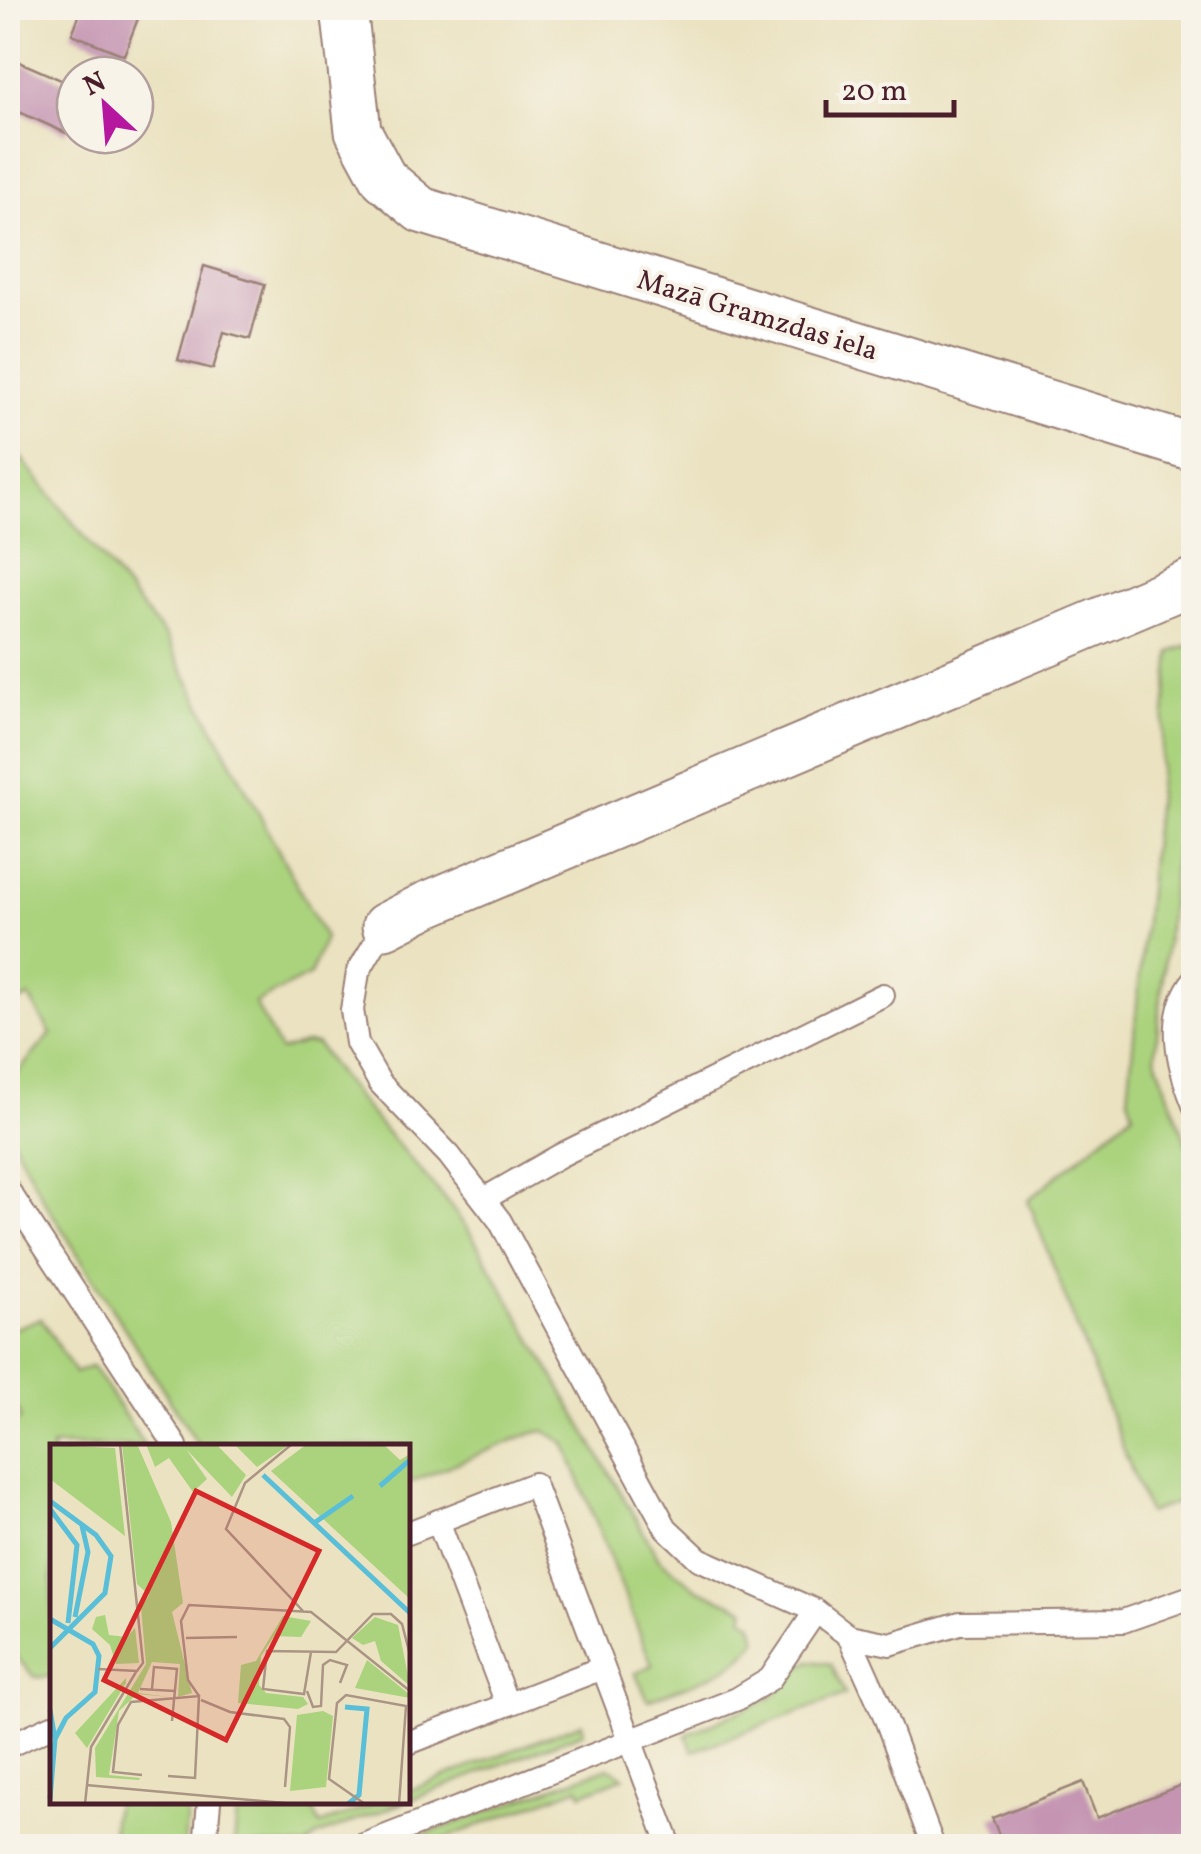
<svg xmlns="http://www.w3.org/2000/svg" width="1201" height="1854" viewBox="0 0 1201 1854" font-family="Vollkorn,serif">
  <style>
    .green { fill: #abd37e; stroke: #7a7954; stroke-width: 2.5 }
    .building { fill: #c494b2 }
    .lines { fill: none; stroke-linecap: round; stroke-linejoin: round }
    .lane-casing { stroke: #9a8076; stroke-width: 26 }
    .street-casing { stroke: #9a8076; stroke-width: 49 }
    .lane { stroke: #fff; stroke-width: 22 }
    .street { stroke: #fff; stroke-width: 45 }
    .labels { text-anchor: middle; stroke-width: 8; stroke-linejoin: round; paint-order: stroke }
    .street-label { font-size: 28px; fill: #4a1f2b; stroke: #f7f3e8 }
    .inset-river { fill: none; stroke: #59bed7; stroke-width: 5 }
    .inset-road { fill: none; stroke: #aa9484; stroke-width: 2.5 }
    .view { fill: #d62828; fill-opacity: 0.15; stroke: #d62828; stroke-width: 5 }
    .inset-edge { fill: none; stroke: #4a1f2b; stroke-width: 5 }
  </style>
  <rect width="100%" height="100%" fill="#f7f3e8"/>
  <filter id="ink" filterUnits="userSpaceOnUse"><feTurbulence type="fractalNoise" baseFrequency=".01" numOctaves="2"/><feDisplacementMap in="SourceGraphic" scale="20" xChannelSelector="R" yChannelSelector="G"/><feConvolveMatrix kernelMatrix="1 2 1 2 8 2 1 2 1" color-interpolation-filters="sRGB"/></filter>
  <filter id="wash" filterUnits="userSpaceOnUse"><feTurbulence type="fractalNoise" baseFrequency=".0048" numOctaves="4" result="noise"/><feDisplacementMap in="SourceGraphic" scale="40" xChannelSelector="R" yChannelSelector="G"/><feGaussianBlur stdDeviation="2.25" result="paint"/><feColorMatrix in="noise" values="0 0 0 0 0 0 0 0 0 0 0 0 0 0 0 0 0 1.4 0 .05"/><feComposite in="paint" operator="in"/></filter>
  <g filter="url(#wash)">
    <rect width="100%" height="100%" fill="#eae2c0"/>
    <g class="green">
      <path d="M 8,442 L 164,635 L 325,938 L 310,975 L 255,1003 L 280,1051 L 305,1043 L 317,1044 C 362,1114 426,1168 473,1237 L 659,1559 L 697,1589 L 746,1609 L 744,1617 L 753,1624 L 757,1640 C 736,1674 683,1685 648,1700 L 635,1673 L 652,1665 L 565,1443 L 545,1431 L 531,1433 L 408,1483 L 408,1446 L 199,1446 L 43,1199 L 9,1133 L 10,1081 L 51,1034 L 29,997 L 8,1007 Z"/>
      <path d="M 1193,644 L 1193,825 L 1176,847 L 1155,1056 L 1193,1161 L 1193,1497 L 1148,1513 L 1028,1200 L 1133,1113 L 1128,1097 L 1171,652 Z"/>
      <path d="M 41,1318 L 75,1373 L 92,1366 L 145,1446 L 52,1446 L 52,1677 L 35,1677 L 8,1649 L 8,1425 L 21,1419 L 8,1386 L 8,1331 Z"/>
      <path d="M 810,1661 L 831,1664 L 845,1695 L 693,1751 L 686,1735 L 770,1698 L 799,1668 Z"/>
      <path d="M 582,1723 L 584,1732 L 408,1801 L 408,1791 Z"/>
      <path d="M 609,1767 L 624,1777 L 582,1794 L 579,1787 L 425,1846 L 393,1846 Z"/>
      <path d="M 116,1802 L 188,1802 L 184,1846 L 113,1846 L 112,1820 Z"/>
      <path d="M 238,1802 L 310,1802 L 320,1825 L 381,1802 L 405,1802 L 317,1836 L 306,1846 L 234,1846 Z"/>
    </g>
    <g id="blocks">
      <g class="building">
        <path d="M 82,8 L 142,8 L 124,55 L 72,34 Z"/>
        <path d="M 8,57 L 75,86 L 75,111 L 66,133 L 8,107 Z"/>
        <path d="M 204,266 L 265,284 L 250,339 L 224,332 L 213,369 L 178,360 Z"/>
        <path d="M 1194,1780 L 1194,1846 L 1004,1846 L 992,1818 L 1083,1782 L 1097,1818 Z"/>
      </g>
    </g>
  </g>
  <g filter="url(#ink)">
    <use href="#blocks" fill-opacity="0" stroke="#9a8076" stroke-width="2.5"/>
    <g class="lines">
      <g class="lane-casing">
        <g id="lane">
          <path d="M 385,926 L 358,972 L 352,1010 L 357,1043 L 380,1083 L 449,1155 L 500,1221 L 666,1528 L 699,1559 L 816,1611"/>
          <path d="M 1194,980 C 1165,1016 1178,1066 1194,1105"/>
          <path d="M 8,1190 L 176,1446"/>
          <path d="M 484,1199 L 561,1155 L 883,995"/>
          <path d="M 438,1521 L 507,1704"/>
          <path d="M 408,1533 L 534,1484 L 670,1846"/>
          <path d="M 849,1636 L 890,1644 L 960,1623 L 1123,1621 L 1194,1596"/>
          <path d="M 408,1743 L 602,1668"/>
          <path d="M 8,1746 L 52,1726"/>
          <path d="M 205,1846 L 209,1802"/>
          <path d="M 361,1846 L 737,1699 L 770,1679 L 816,1611 L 849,1636 L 884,1714 L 933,1846"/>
        </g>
      </g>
      <g class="street-casing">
        <g id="street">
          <path d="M 344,8 L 358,131 L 384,179 L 421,210 L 1194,448"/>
          <path d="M 385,926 L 426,905 L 1194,581"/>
        </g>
      </g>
      <use href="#lane" class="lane"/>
      <use href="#street" class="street"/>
    </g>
  </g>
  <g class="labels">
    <g class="street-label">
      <text transform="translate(758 314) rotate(17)" y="10">Mazā Gramzdas iela</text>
    </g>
  </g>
  <g transform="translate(50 1444)">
    <rect width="360" height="360" fill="#eae2c0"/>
    <path d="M 72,0 L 87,0 L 121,78 L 133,159 L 122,168 L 142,249 L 128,253 L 130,220 L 102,218 L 88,249 L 119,253 L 87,250 L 69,267 L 59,331 L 90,334 L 89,336 L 46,333 L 45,304 L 96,220 L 91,163 L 99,151 L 87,140 ZM 96,0 L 166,0 L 196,31 L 182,53 L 136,5 L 157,35 L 143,48 L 119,14 L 105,23 ZM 184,0 L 240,0 L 207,23 ZM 257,0 L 333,0 L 350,16 L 360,10 L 360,155 L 221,27 ZM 0,1 L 65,4 L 75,92 L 0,35 ZM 55,171 L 59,191 L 77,193 L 85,184 L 89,219 L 66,220 L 60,201 L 42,185 L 46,173 ZM 233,172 L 261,177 L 251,193 L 224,192 L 211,212 L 209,241 L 216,249 L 253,253 L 258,260 L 248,265 L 188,259 L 191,221 L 206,217 ZM 325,173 L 348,181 L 360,242 L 331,217 L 325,197 L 313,201 L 302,194 ZM 317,216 L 359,250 L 360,254 L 305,244 ZM 76,234 L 76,239 L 37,304 L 25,289 ZM 273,267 L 283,272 L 276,343 L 240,347 L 247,271 Z" fill="#abd37e"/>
    <path class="inset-river" d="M 213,31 L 360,169M 330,42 L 360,16M 0,57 L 46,91 L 61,112 L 55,149 L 0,204M 0,65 L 27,101 L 18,179M 264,79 L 303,52M 25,173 L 38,108 L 32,82M 0,175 L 43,200 L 49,212 L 45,248 L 16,274 L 5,295M 295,263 L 317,265 L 309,351 L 298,360M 0,266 L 5,295 L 0,355"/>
    <path class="inset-road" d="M 242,0 L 195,39 L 176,85 L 253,167M 136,194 L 187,193M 261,208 L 254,250 L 213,245 L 217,207 L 286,208 L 323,170 L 341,170 L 352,180 L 360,211M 48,225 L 87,227 L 93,219 L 70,0M 90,245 L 125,247M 102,245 L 104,223 L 127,225 L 122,277M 257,247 L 263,263 L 271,262 L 273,221 L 280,216 L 297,221 L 290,239M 149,252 L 138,236 L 131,177 L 139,161 L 261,168 L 360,247M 151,256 L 180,268 L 234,275 L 240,283 L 235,343M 92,331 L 63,328 L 68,281 L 81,258 L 149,252 L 145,334 L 118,332M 36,341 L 246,360M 35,360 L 41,303 L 86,228M 315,360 L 279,335 L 287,259 L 296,251 L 356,262 L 349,360"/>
    <path class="view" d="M 146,47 L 269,107 L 176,296 L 54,236 Z"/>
    <rect width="360" height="360" class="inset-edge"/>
  </g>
  <rect width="1201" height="1854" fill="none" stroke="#f7f3e8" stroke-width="40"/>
  <g transform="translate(105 105) rotate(334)"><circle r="48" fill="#f7f3e8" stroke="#b29e9c" stroke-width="2.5"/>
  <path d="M0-8L18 38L0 25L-18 38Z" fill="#b5179e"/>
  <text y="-15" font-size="28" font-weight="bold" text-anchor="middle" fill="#4a1f2b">N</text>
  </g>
  <path d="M826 100v15h128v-15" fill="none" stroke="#4a1f2b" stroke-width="5"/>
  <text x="841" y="100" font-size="30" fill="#4a1f2b" stroke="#f7f3e8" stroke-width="8" paint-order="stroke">20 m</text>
</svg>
